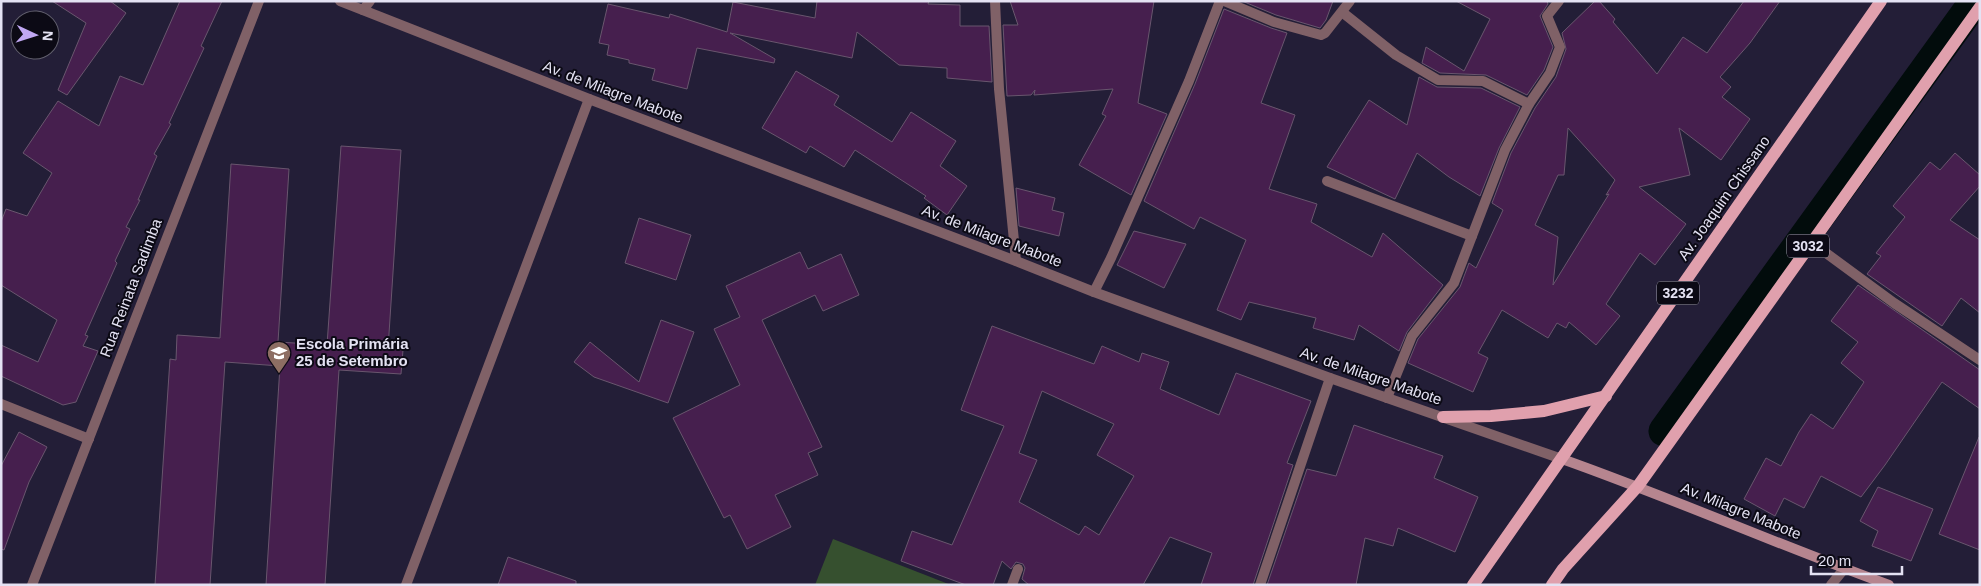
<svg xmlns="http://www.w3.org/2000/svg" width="1981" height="586" viewBox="0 0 1981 586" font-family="Helvetica,sans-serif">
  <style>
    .green { fill: #36502f }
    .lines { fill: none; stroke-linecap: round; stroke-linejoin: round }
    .canal { stroke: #020c0c; stroke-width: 31 }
    .building { fill: #461f4e; stroke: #69566e; fill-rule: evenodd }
    .lane { stroke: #806167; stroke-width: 10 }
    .street { stroke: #806167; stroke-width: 10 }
    .secondary { stroke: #b6858f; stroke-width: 10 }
    .primary { stroke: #e0a0ad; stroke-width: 12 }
    .labels { text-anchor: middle; stroke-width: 4; stroke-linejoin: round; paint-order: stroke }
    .shield { fill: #0c0a15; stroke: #a3a1b0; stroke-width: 1 }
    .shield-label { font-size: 14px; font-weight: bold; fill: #e4e2f3 }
    .street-label { font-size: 15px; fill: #e4e2f3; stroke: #0c0a15 }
    .poi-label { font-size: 15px; font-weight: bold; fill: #e4e2f3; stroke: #0c0a15; text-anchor: start }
  </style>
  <rect width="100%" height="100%" fill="#231e37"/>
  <path class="green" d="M 833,539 L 951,585 L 815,585 Z"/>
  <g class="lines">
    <path class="canal" d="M 1664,431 L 1975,1"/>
  </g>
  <g class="building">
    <path d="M 52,1 L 110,1 L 126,13 L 67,95 L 58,90 L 86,23 Z"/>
    <path d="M 180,1 L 222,1 L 201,46 L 204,48 L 169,123 L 171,124 L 154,154 L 157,156 L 138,200 L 140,200 L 126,227 L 130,229 L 115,261 L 117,263 L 85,335 L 88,336 L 83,346 L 98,351 L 76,402 L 63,405 L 1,376 L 1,345 L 38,362 L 57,320 L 1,285 L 1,222 L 6,209 L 27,216 L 52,173 L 23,153 L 58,101 L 99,126 L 120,76 L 143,85 Z"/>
    <path d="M 817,1 L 929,1 L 928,4 L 960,5 L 960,26 L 989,26 L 992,82 L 947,78 L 947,68 L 899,65 L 857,32 L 852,58 L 730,33 L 775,59 L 774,63 L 697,48 L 687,89 L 652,80 L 655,69 L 629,63 L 629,60 L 607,55 L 609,45 L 599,43 L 608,4 L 669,18 L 670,14 L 727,32 L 733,2 L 815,18 Z"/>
    <path d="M 1010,1 L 1154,1 L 1138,103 L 1167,114 L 1131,195 L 1079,165 L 1106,116 L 1102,114 L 1113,89 L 1034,95 L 1035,90 L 1031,95 L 1007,96 L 1003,25 L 1018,25 Z"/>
    <path d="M 1242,1 L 1333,1 L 1326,20 L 1320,28 L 1276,15 Z"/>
    <path d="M 1456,1 L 1547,1 L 1548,4 L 1540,16 L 1553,47 L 1544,70 L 1527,95 L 1486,75 L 1440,73 L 1422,63 L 1426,47 L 1464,71 L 1490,19 Z"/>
    <path d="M 1595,1 L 1599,1 L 1615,19 L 1613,22 L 1657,74 L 1683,37 L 1707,53 L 1744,1 L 1780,1 L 1750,43 L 1720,77 L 1731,87 L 1722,97 L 1750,119 L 1721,160 L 1679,128 L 1690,175 L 1639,187 L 1686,224 L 1655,265 L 1640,253 L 1606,304 L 1620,316 L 1596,345 L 1569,322 L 1566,328 L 1557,323 L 1548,338 L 1502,310 L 1478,353 L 1488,358 L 1473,392 L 1408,363 L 1418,339 L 1460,287 L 1469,263 L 1476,268 L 1503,210 L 1492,203 L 1511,153 L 1535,108 L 1556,77 L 1566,49 L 1562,33 ZM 1568,128 L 1615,180 L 1606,195 L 1609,194 L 1553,285 L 1558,237 L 1535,225 L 1558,175 L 1564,175 Z"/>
    <path d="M 1224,9 L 1271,28 L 1287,33 L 1261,103 L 1295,115 L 1269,189 L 1317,204 L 1311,222 L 1372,257 L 1383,233 L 1443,285 L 1407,332 L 1399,351 L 1359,325 L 1354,340 L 1313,328 L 1316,318 L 1249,302 L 1241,320 L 1217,310 L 1246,240 L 1200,217 L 1194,229 L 1144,201 L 1195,84 Z"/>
    <path d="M 796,71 L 839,96 L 834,105 L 892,142 L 911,112 L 956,141 L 940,166 L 967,186 L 947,215 L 924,198 L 926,196 L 855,150 L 844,167 L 810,146 L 806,153 L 762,128 Z"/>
    <path d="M 1419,77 L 1437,87 L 1481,88 L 1520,107 L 1499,148 L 1480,196 L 1449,177 L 1417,153 L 1395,199 L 1327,167 L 1369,100 L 1407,125 Z"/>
    <path d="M 341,146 L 401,150 L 388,349 L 403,350 L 401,374 L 339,370 L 325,585 L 266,585 L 280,366 L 225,362 L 210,585 L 155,585 L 170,359 L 176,360 L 177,335 L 220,338 L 231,164 L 289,169 L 278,342 L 327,345 Z"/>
    <path d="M 1955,153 L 1980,175 L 1980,186 L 1950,220 L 1980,240 L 1980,313 L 1961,298 L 1942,326 L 1867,274 L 1881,256 L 1876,253 L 1905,217 L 1893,206 L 1930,162 L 1940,170 Z"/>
    <path d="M 1016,188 L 1055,198 L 1052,210 L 1064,213 L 1059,236 L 1019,226 Z"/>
    <path d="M 639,218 L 691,235 L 676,280 L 625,263 Z"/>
    <path d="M 1134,231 L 1186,244 L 1164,288 L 1117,265 Z"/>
    <path d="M 800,252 L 808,269 L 841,254 L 859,295 L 823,311 L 815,295 L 762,320 L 822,447 L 808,453 L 818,475 L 775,495 L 791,527 L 747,549 L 730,515 L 724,518 L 673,418 L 740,385 L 714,329 L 740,317 L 726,286 Z"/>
    <path d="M 1858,285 L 1980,370 L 1980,409 L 1942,382 L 1885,465 L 1861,497 L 1821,476 L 1804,508 L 1784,498 L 1775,516 L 1744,499 L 1766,458 L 1781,466 L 1799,432 L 1811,414 L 1833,429 L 1864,382 L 1841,363 L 1858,342 L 1831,321 Z"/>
    <path d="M 661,320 L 694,332 L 668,403 L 594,377 L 574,362 L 590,342 L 639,382 Z"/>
    <path d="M 992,326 L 1094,364 L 1102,346 L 1139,362 L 1142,353 L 1169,362 L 1160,389 L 1219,415 L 1236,373 L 1311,401 L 1287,463 L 1293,465 L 1253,585 L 1201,585 L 1212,553 L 1170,537 L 1143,585 L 1029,585 L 1022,579 L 1025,568 L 1023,564 L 1016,562 L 1011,569 L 1002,561 L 993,585 L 966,585 L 901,561 L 912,531 L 952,545 L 1004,426 L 961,410 ZM 1042,391 L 1114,424 L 1097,455 L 1134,476 L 1099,535 L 1085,526 L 1079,535 L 1019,502 L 1037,460 L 1019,453 Z"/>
    <path d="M 1354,425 L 1443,456 L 1434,478 L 1478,497 L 1455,552 L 1398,528 L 1393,546 L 1365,538 L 1356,585 L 1267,585 L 1307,469 L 1336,476 Z"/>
    <path d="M 19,432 L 47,447 L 29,482 L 4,550 L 1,549 L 1,466 Z"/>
    <path d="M 1979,437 L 1980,437 L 1980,550 L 1939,534 Z"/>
    <path d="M 1878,487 L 1933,509 L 1911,561 L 1872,546 L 1878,531 L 1860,521 Z"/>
    <path d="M 508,557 L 576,581 L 576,585 L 498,585 Z"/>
  </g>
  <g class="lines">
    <g class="lane">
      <path d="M 995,1 L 999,89 L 1016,261"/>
      <path d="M 363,10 L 370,1"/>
    </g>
    <g class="street">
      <path d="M 340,1 L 589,99 L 1016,261 L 1094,292 L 1330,378 L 1562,459"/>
      <path d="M 1224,1 L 1274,22 L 1321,35 L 1325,33 L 1350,1"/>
      <path d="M 1342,12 L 1396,55 L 1438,80 L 1483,81 L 1529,104"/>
      <path d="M 1327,181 L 1472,236"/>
      <path d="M 1811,242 L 1894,303 L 1980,360"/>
      <path d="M 1094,292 L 1111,258 L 1189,81 L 1220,1"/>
      <path d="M 1387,398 L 1412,336 L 1454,283 L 1505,150 L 1529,104 L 1550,73 L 1560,47 L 1547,16 L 1559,1"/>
      <path d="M 1,404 L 89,439"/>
      <path d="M 32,585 L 259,1"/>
      <path d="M 406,585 L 589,99"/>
      <path d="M 1012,585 L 1018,569"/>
      <path d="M 1260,585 L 1330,378"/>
      <path d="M 1831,585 L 1844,569"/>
    </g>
    <path class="secondary" d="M 1562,459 C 1672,498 1779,545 1889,585"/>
    <g class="primary">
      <path d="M 1443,417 L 1491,416 L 1544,411 L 1606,396"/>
      <path d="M 1473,585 L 1881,1"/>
      <path d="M 1552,585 L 1563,569 L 1638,486 L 1980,7"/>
    </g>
  </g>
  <defs>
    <g id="school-pin" transform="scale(1.25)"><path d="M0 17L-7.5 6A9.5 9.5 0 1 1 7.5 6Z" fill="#8d6e63" stroke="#0c0a15"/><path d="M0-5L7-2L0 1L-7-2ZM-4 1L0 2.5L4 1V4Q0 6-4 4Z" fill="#fff"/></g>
  </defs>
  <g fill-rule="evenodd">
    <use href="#school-pin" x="279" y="353"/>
  </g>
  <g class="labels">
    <g class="shield">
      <rect x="1787" y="234.5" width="42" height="23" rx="4"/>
      <rect x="1657" y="281.5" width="42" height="23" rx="4"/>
    </g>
    <g class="shield-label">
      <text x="1808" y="251">3032</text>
      <text x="1678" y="298">3232</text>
    </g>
    <g class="street-label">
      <text transform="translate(613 92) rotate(21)" y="5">Av. de Milagre Mabote</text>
      <text transform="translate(1724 198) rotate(-55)" y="5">Av. Joaquim Chissano</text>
      <text transform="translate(992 236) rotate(21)" y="5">Av. de Milagre Mabote</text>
      <text transform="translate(131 288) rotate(-69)" y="5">Rua Reinata Sadimba</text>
      <text transform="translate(1371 376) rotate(19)" y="5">Av. de Milagre Mabote</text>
      <text transform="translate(1741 511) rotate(22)" y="5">Av. Milagre Mabote</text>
    </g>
    <g class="poi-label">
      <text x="296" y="349">Escola Primária<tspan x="296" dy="17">25 de Setembro</tspan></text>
    </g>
  </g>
  <rect width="1981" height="586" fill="none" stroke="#e4e2f3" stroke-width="5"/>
  <g transform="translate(35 35) rotate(94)"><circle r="24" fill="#0c0a15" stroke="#62606e"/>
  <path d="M0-4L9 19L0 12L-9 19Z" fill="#c1a8f3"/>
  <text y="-8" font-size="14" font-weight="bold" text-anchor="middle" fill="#e4e2f3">N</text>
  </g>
  <path d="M1811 566v8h91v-8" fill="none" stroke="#e4e2f3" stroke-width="2.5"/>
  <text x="1818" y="566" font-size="15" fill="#e4e2f3" stroke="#0c0a15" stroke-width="4" paint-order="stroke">20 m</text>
</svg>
